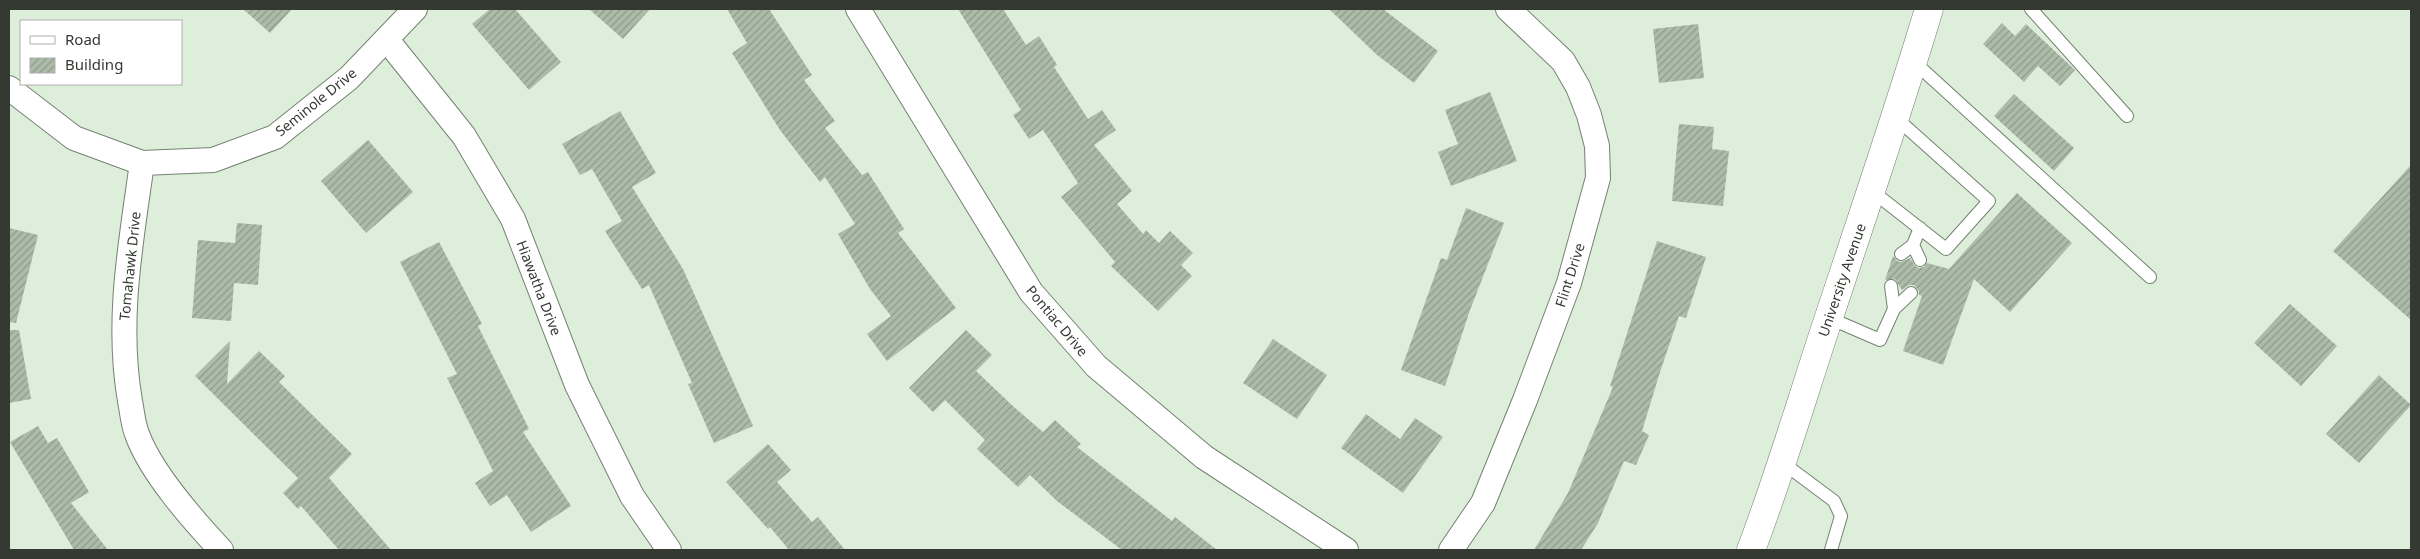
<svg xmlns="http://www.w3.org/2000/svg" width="2420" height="559" viewBox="0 0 2420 559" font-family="'Noto Sans',sans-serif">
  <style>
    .building { fill: url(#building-hatch) }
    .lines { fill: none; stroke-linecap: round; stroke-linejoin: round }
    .lane-casing { stroke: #748371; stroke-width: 14 }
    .street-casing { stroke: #748371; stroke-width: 26 }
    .primary-casing { stroke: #748371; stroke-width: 29 }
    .lane { stroke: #fff; stroke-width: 12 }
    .street { stroke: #fff; stroke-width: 24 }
    .primary { stroke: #fff; stroke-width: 28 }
    .labels { text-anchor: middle; stroke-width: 4.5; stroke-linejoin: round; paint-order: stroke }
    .street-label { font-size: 14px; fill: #343a32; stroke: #fff }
  </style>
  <defs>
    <pattern id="building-hatch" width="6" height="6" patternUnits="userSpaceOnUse" patternTransform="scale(1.25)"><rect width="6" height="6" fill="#adbca9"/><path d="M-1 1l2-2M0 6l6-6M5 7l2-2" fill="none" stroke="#8e9a8a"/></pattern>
  </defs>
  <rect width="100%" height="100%" fill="#ddeeda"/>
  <g class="building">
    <path d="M 243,9 L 292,9 L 270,33 Z"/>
    <path d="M 490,9 L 515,9 L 561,62 L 529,90 L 472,24 Z"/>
    <path d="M 589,9 L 650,9 L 623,39 Z"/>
    <path d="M 727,9 L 769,9 L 812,75 L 804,80 L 835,121 L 825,128 L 862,175 L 868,172 L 904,229 L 898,233 L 956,308 L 887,361 L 867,334 L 891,316 L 870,289 L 838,234 L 855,224 L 825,177 L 820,182 L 780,130 L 732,53 L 747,43 Z"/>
    <path d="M 958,9 L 1003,9 L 1026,45 L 1039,36 L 1057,65 L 1054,67 L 1088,119 L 1102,110 L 1116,130 L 1094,145 L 1132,191 L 1117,204 L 1143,234 L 1146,230 L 1159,243 L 1170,231 L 1193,253 L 1181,265 L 1192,276 L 1158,311 L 1111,266 L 1115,262 L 1061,197 L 1078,183 L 1043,130 L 1029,139 L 1013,115 L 1021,110 Z"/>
    <path d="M 1329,9 L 1383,9 L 1438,51 L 1414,83 L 1377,55 Z"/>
    <path d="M 2002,23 L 2015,36 L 2026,24 L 2075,70 L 2060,86 L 2038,66 L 2024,82 L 1983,44 Z"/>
    <path d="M 1698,24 L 1704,78 L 1659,83 L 1653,29 Z"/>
    <path d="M 1490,92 L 1517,161 L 1451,186 L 1438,152 L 1458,144 L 1445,110 Z"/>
    <path d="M 2014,94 L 2074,148 L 2054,171 L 1994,116 Z"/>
    <path d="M 620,111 L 656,173 L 632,187 L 683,269 L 753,426 L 714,443 L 688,384 L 692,383 L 649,285 L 642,289 L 605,231 L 622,221 L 592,169 L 580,175 L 562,144 Z"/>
    <path d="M 1679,124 L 1714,127 L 1712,149 L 1729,151 L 1723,206 L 1672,201 Z"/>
    <path d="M 368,140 L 413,192 L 366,233 L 321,181 Z"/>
    <path d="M 2411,165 L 2411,320 L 2333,251 Z"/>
    <path d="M 2017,193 L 2072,243 L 2010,312 L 1974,279 L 1943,365 L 1903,351 L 1922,296 L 1919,295 L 1919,291 L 1914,285 L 1909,285 L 1902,290 L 1895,279 L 1885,280 L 1893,256 L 1897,261 L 1901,262 L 1910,258 L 1915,266 L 1919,268 L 1924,267 L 1927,263 L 1949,269 Z"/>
    <path d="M 1466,208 L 1504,223 L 1470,310 L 1445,386 L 1401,370 L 1441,258 L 1447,260 Z"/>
    <path d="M 237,223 L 262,225 L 258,285 L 234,283 L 231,321 L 192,318 L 198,240 L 235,243 Z"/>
    <path d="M 9,228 L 38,235 L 16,323 L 9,322 Z"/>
    <path d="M 1657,241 L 1706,257 L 1686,318 L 1679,316 L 1660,372 L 1642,431 L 1649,435 L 1636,465 L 1624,461 L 1598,523 L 1581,550 L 1534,550 L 1568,493 L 1613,387 L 1610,386 Z"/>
    <path d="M 439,242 L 482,324 L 478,326 L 529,429 L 523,432 L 571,506 L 531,532 L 507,495 L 490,506 L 475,483 L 493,471 L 447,378 L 457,374 L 400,262 Z"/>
    <path d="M 2290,304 L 2337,346 L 2301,386 L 2254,343 Z"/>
    <path d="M 9,330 L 19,330 L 31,399 L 9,403 Z"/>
    <path d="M 966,330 L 992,355 L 976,371 L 1015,408 L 1043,432 L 1055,420 L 1081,444 L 1077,447 L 1172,521 L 1175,517 L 1217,550 L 1122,550 L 1057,501 L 1030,475 L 1018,487 L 977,449 L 985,440 L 945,400 L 933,412 L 909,388 Z"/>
    <path d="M 1273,339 L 1327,375 L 1297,419 L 1243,383 Z"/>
    <path d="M 230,341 L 227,384 L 259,351 L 285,376 L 279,382 L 352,454 L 329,478 L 391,550 L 339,550 L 301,506 L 298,509 L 283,493 L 298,478 L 195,376 Z"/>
    <path d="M 2379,375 L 2411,405 L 2359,463 L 2326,434 Z"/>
    <path d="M 1366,414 L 1400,439 L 1415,418 L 1443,437 L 1403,493 L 1341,448 Z"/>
    <path d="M 38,426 L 48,443 L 57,438 L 89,492 L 71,503 L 108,550 L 74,550 L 10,442 Z"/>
    <path d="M 768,444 L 791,470 L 777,482 L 812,522 L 818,517 L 845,550 L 789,550 L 770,527 L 768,529 L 726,482 Z"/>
  </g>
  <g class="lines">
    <g class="lane-casing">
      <g id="lane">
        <path d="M 2031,9 L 2127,116"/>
        <path d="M 1913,61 L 2150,277"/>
        <path d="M 1872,191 L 1946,249 L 1989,201 L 1896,118"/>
        <path d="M 1920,228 L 1913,245 L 1920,260"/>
        <path d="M 1901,254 L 1913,245"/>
        <path d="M 1891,286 L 1894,309"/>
        <path d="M 1829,318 L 1880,340 L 1894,309 L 1911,293"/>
        <path d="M 1783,463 L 1834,501 L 1841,516 L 1831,550"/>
      </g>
    </g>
    <g class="street-casing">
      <g id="street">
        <path d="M 858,9 L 1031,292 L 1096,366 L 1204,457 L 1346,550"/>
        <path d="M 387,40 L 464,136 L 513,219 L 577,385 L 632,496 L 669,550"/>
        <path d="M 9,88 L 74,138 L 142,163 L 213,160 L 275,137 L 349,78 L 415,9"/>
        <path d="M 142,163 C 131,242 116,321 130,401 C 132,411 133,424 137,434 C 151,473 193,520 221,550"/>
        <path d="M 1451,550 L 1483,503 L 1525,400 L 1569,283 L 1598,178 L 1597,146 L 1589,115 L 1578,87 L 1563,61 L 1508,9"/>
      </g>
    </g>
    <g class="primary-casing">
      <path id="primary" d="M 1751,550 C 1780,474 1803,395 1829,317 C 1863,215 1898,112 1929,9"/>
    </g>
    <use href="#lane" class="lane"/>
    <use href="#street" class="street"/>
    <use href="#primary" class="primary"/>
  </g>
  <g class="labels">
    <g class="street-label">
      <text transform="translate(316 102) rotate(-39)" y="5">Seminole Drive</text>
      <text transform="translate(130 266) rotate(-84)" y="5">Tomahawk Drive</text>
      <text transform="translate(1570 275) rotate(-72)" y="5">Flint Drive</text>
      <text transform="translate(1842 280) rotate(-71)" y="5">University Avenue</text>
      <text transform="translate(539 288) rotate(69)" y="5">Hiawatha Drive</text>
      <text transform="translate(1057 321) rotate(50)" y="5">Pontiac Drive</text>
    </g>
  </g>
  <rect width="2420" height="559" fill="none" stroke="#343a32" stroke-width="20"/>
  <rect x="20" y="20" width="162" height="65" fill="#ffffff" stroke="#aeb0ad"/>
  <rect x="30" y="36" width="25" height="8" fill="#ffffff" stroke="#aeb0ad"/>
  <text x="65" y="45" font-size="15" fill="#343a32">Road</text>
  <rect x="30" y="58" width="25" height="15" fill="url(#building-hatch)" stroke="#aeb0ad"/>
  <text x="65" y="70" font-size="15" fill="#343a32">Building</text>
</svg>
